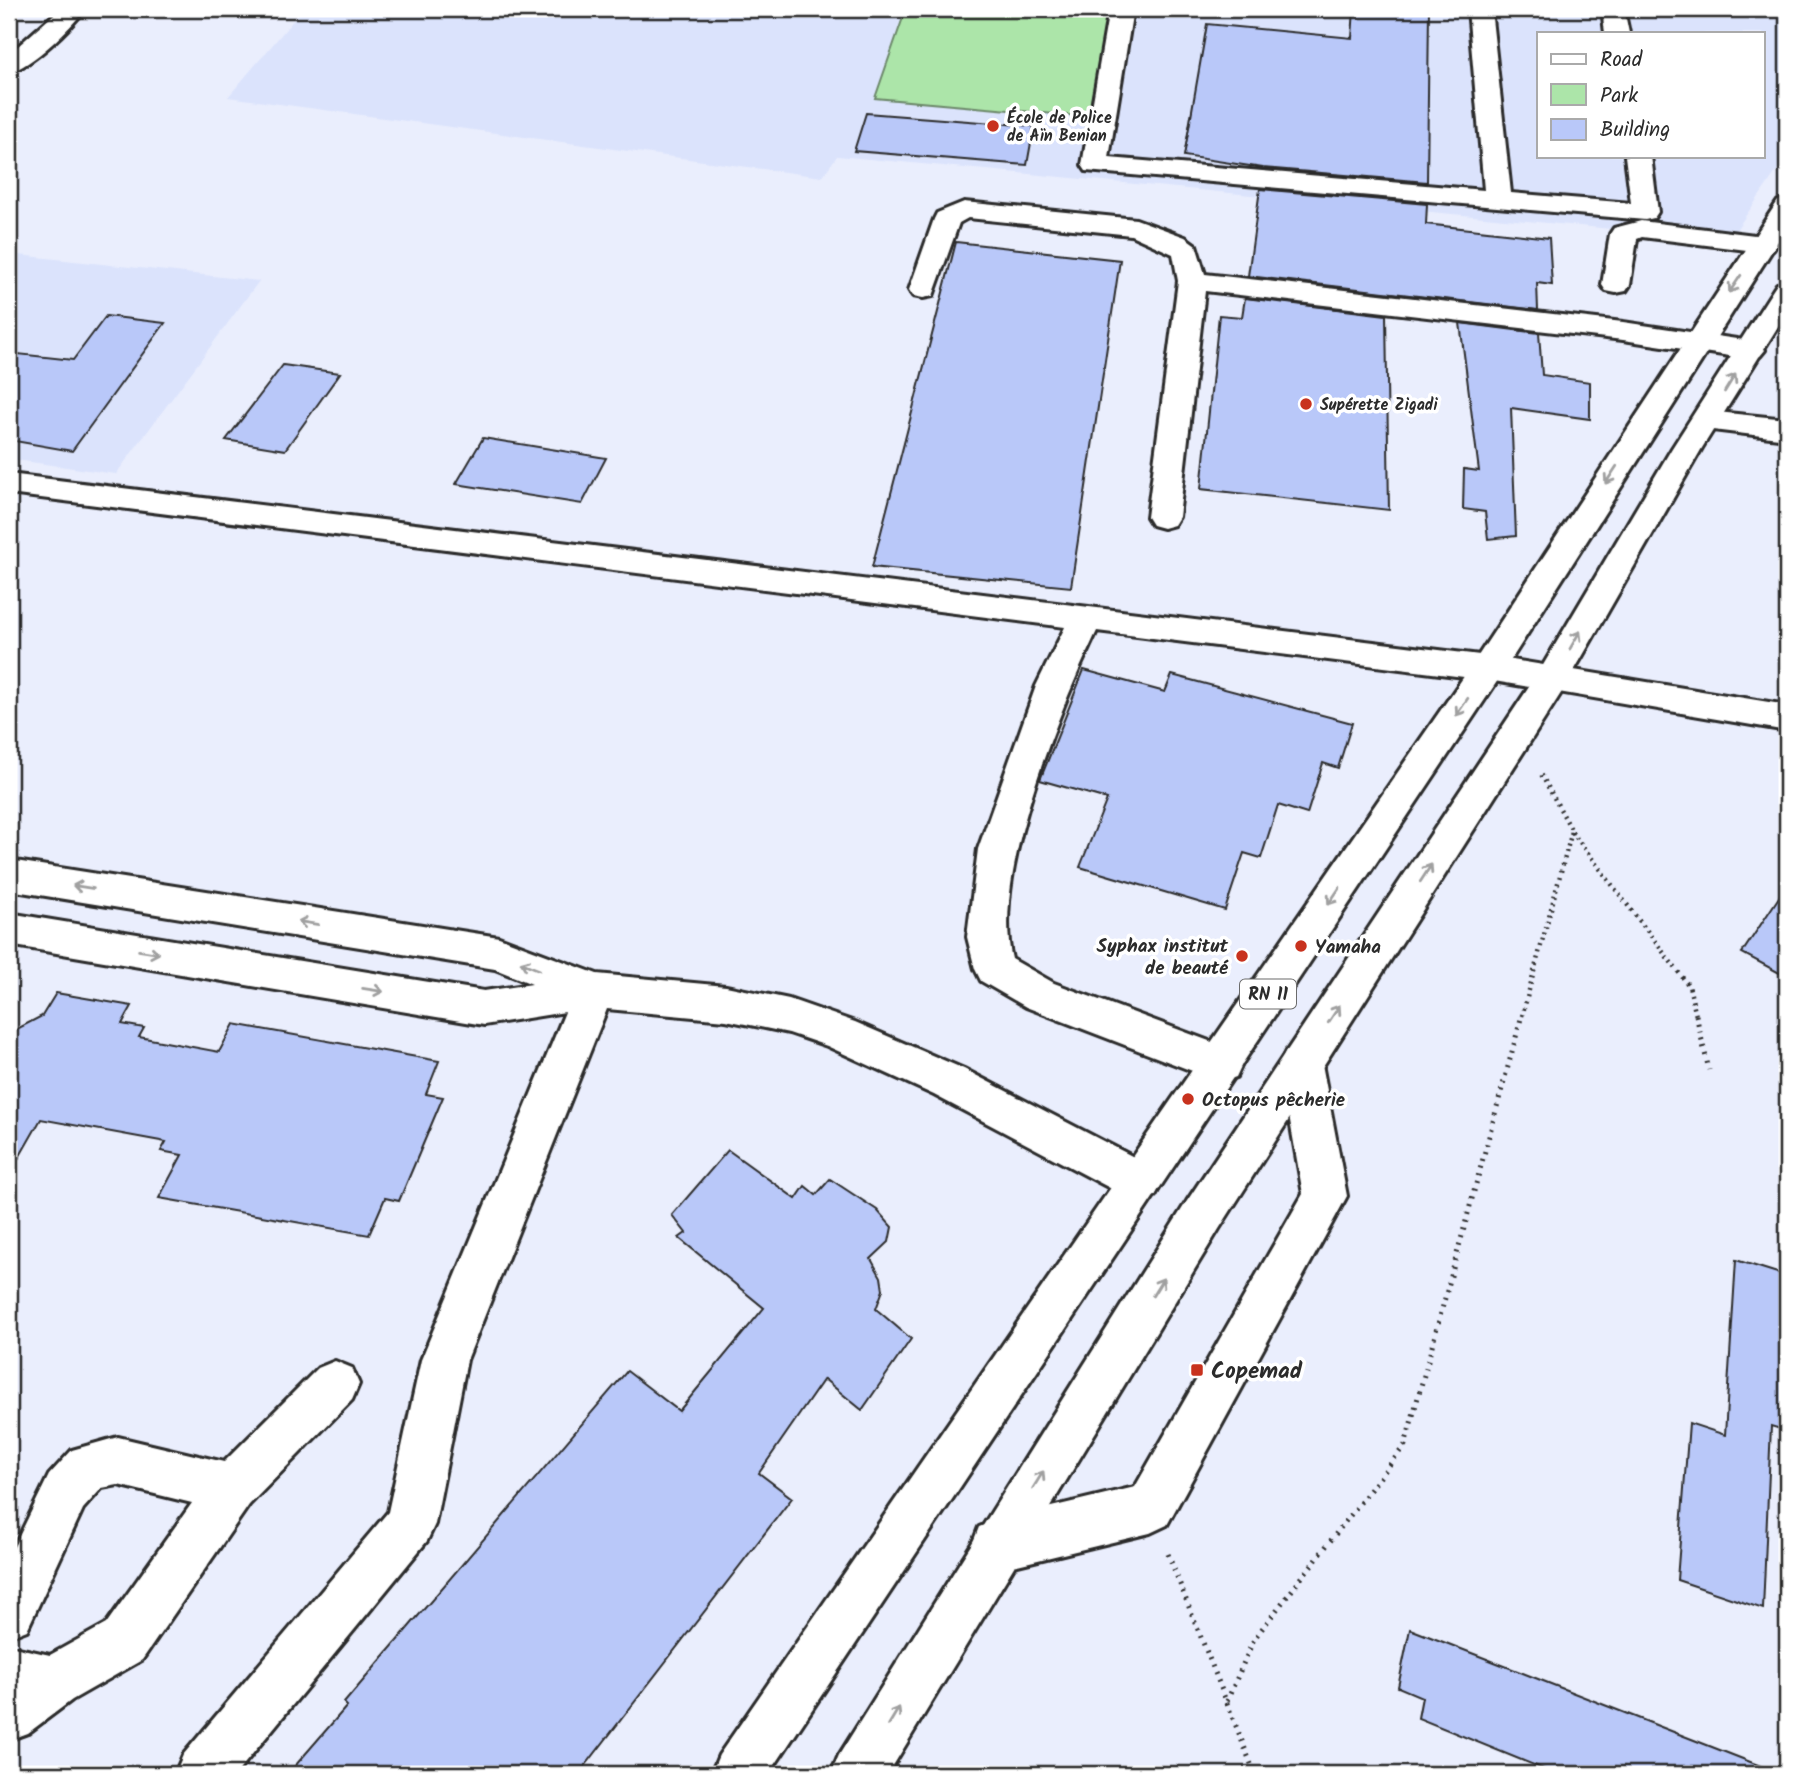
<svg xmlns="http://www.w3.org/2000/svg" width="1796" height="1783" viewBox="0 0 1796 1783" font-family="Kalam,sans-serif">
  <style>
    .built { fill: #dbe3fc; fill-rule: evenodd }
    .green { fill: #ace5a9; stroke: #6c886a; stroke-width: 2 }
    .building { fill: #b9c8f9; stroke: #2b2b2b; stroke-width: 2 }
    .lines { fill: none; stroke-linecap: round; stroke-linejoin: round }
    .minor-casing { stroke: #2b2b2b; stroke-width: 6 }
    .major-casing { stroke: #2b2b2b; stroke-width: 6 }
    .path-far1 { stroke: #2b2b2b; stroke-width: 4.5; stroke-dasharray: 2 4.5; stroke-linecap: butt }
    .path { stroke: #2b2b2b; stroke-width: 5; stroke-dasharray: 2 6; stroke-linecap: butt }
    .minor { fill: #fff; fill-rule: evenodd }
    .major { fill: #fff; fill-rule: evenodd }
    .oneway { stroke: #a0a0a0 }
    .poi-dot { fill: #c8321e; stroke: #fff; stroke-width: 2.5 }
    .labels { text-anchor: middle; stroke-width: 7; stroke-linejoin: round; paint-order: stroke }
    .far-poi-label { font-size: 16px; font-weight: bold; fill: #2b2b2b; stroke: #fff; text-anchor: start }
    .shield { fill: #fff; stroke: #6b6b6b; stroke-width: 2 }
    .shield-label { font-size: 18px; font-weight: bold; fill: #2b2b2b }
    .poi-label { font-size: 19px; font-weight: bold; fill: #2b2b2b; stroke: #fff; text-anchor: start }
    .near-poi-label { font-size: 23px; font-weight: bold; fill: #2b2b2b; stroke: #fff; text-anchor: start }
  </style>
  <rect width="100%" height="100%" fill="#eaeefd"/>
  <filter id="ink" filterUnits="userSpaceOnUse"><feTurbulence type="fractalNoise" baseFrequency=".0143" numOctaves="2"/><feDisplacementMap in="SourceGraphic" scale="14" xChannelSelector="R" yChannelSelector="G"/><feConvolveMatrix kernelMatrix="1 2 1 2 8 2 1 2 1" color-interpolation-filters="sRGB"/></filter>
  <g filter="url(#ink)">
    <g class="built">
      <path d="M 303,9 L 1787,9 L 1787,156 L 1729,240 L 837,156 L 822,177 L 228,97 ZM 1539,33 L 1763,33 L 1763,156 L 1539,156 Z"/>
      <path d="M 9,254 L 259,281 L 116,474 L 9,459 Z"/>
    </g>
    <path class="green" d="M 906,9 L 1110,9 L 1088,117 L 875,98 Z"/>
    <g class="building">
      <path d="M 1354,9 L 1429,9 L 1427,182 L 1263,168 L 1184,156 L 1207,24 L 1352,38 Z"/>
      <path d="M 866,113 L 1034,126 L 1027,165 L 854,151 Z"/>
      <path d="M 1260,189 L 1427,204 L 1426,224 L 1549,238 L 1552,285 L 1537,283 L 1538,310 L 1248,276 Z"/>
      <path d="M 956,242 L 1120,260 L 1071,587 L 872,567 Z"/>
      <path d="M 1245,298 L 1386,315 L 1389,510 L 1201,489 L 1219,315 L 1242,317 Z"/>
      <path d="M 106,316 L 165,323 L 72,451 L 9,440 L 9,353 L 73,360 Z"/>
      <path d="M 1460,323 L 1539,333 L 1542,375 L 1590,382 L 1590,419 L 1511,408 L 1516,536 L 1488,539 L 1485,512 L 1463,509 L 1464,469 L 1479,471 Z"/>
      <path d="M 283,365 L 340,373 L 285,450 L 226,440 Z"/>
      <path d="M 483,438 L 606,458 L 582,504 L 456,484 Z"/>
      <path d="M 1084,670 L 1165,692 L 1172,675 L 1352,723 L 1338,768 L 1323,763 L 1307,814 L 1278,805 L 1261,858 L 1244,853 L 1225,910 L 1080,867 L 1107,799 L 1040,780 Z"/>
      <path d="M 1787,885 L 1787,977 L 1742,953 Z"/>
      <path d="M 56,993 L 132,1006 L 122,1024 L 144,1028 L 139,1037 L 219,1052 L 234,1024 L 439,1061 L 426,1094 L 443,1097 L 399,1201 L 385,1198 L 369,1235 L 159,1198 L 182,1155 L 161,1151 L 166,1142 L 41,1119 L 9,1175 L 9,1033 L 42,1016 Z"/>
      <path d="M 728,1150 L 796,1199 L 805,1186 L 816,1195 L 830,1179 L 877,1210 L 892,1227 L 889,1242 L 871,1259 L 881,1277 L 883,1290 L 876,1309 L 911,1339 L 862,1410 L 824,1379 L 759,1473 L 792,1498 L 579,1774 L 288,1774 L 347,1706 L 344,1703 L 627,1371 L 679,1411 L 764,1308 L 679,1238 L 686,1233 L 672,1215 Z"/>
      <path d="M 1736,1260 L 1787,1276 L 1787,1431 L 1771,1426 L 1763,1609 L 1677,1580 L 1689,1423 L 1725,1435 Z"/>
      <path d="M 1410,1629 L 1776,1772 L 1776,1774 L 1556,1774 L 1418,1718 L 1422,1697 L 1398,1687 Z"/>
    </g>
    <g class="lines">
      <g class="minor-casing">
        <g id="minor">
          <path d="M 60,9 L 85,9 C 71,28 31,67 9,72 L 9,54 Z"/>
          <path d="M 1109,9 L 1133,9 L 1109,158 L 1484,190 L 1468,9 L 1491,9 L 1511,193 L 1631,203 L 1625,156 L 1651,156 L 1658,212 L 1654,218 L 1645,220 L 1086,171 L 1082,165 Z"/>
          <path d="M 1602,9 L 1624,9 L 1629,33 L 1605,33 Z"/>
          <path d="M 964,202 L 1136,219 L 1185,237 L 1196,245 L 1205,274 L 1623,322 L 1750,341 L 1760,344 L 1765,350 L 1760,356 L 1750,359 L 1623,340 L 1205,291 L 1179,517 L 1174,525 L 1163,528 L 1152,525 L 1147,517 L 1178,281 L 1173,254 L 1131,235 L 968,218 L 959,223 L 933,296 L 923,298 L 913,296 L 909,290 L 934,219 L 937,213 Z"/>
          <path d="M 1641,221 L 1763,236 L 1773,238 L 1777,244 L 1773,250 L 1763,252 L 1642,237 L 1637,239 L 1630,285 L 1626,291 L 1616,293 L 1606,291 L 1602,285 L 1610,234 L 1614,228 Z"/>
          <path d="M 1707,411 L 1787,419 L 1787,439 L 1696,428 L 1692,421 L 1696,414 Z"/>
          <path d="M 9,474 L 1488,656 L 1787,705 L 1787,731 L 1488,680 L 1097,631 C 1060,708 991,876 1012,959 L 1054,983 L 1236,1051 L 1242,1064 L 1236,1077 L 1221,1082 L 1026,1007 L 981,981 L 975,969 L 967,937 L 978,849 L 1036,686 L 1065,627 L 9,494 Z"/>
          <path d="M 9,860 L 499,937 L 597,974 L 726,986 L 789,999 L 855,1022 L 964,1069 L 1155,1168 L 1162,1182 L 1155,1196 L 1140,1202 L 1125,1196 L 934,1095 L 827,1046 L 789,1033 L 726,1020 L 607,1009 L 467,1360 L 435,1524 L 427,1541 L 236,1774 L 175,1774 L 183,1755 L 388,1512 L 421,1360 L 565,1012 L 484,1025 L 9,945 L 9,913 L 484,991 L 532,984 L 495,969 L 9,890 Z"/>
          <path d="M 1301,1046 L 1316,1051 L 1322,1064 L 1347,1196 L 1167,1525 L 1150,1533 L 997,1570 L 979,1563 L 972,1545 L 979,1527 L 997,1520 L 1135,1487 L 1303,1194 L 1280,1064 L 1286,1051 Z"/>
          <path d="M 335,1361 L 352,1368 L 359,1384 L 352,1400 L 249,1505 L 142,1660 L 72,1700 L 28,1733 L 9,1740 L 9,1646 L 50,1655 L 106,1624 L 192,1503 L 118,1485 L 102,1488 L 83,1509 L 27,1630 L 9,1637 L 9,1557 L 49,1475 L 72,1450 L 118,1437 L 224,1462 L 318,1368 Z"/>
        </g>
      </g>
      <g class="major-casing">
        <g id="major">
          <path d="M 1787,199 L 1787,227 L 1500,677 L 769,1774 L 711,1774 L 719,1755 L 1476,659 L 1774,207 L 1778,201 Z"/>
          <path d="M 1787,282 L 1787,312 L 1702,448 L 1563,690 L 1219,1229 L 888,1774 L 831,1774 L 839,1755 L 1187,1201 L 1539,672 L 1672,448 L 1773,290 L 1777,284 Z"/>
        </g>
      </g>
      <g class="path-far1">
        <path d="M 1572,832 L 1689,986 L 1696,1016"/>
        <path d="M 1522,1016 L 1572,831 L 1541,774"/>
      </g>
      <g class="path">
        <path d="M 1696,1015 L 1709,1070"/>
        <path d="M 1168,1554 L 1255,1774"/>
        <path d="M 1227,1701 L 1254,1639 L 1405,1445 L 1522,1015"/>
      </g>
      <use href="#minor" class="minor"/>
      <use href="#major" class="major"/>
    </g>
    <defs><path id="oneway-shaft" d="M-6 0H5M1.5-3L5.5 0L1.5 3" fill="none" stroke-width="1.6" stroke-linecap="round" stroke-linejoin="round" transform="scale(1.75)"/></defs>
    <g class="oneway">
      <use href="#oneway-shaft" transform="translate(1735 284) rotate(124)"/>
      <use href="#oneway-shaft" transform="translate(1730 383) rotate(-58)"/>
      <use href="#oneway-shaft" transform="translate(1611 475) rotate(123)"/>
      <use href="#oneway-shaft" transform="translate(1575 640) rotate(-60)"/>
      <use href="#oneway-shaft" transform="translate(1462 707) rotate(124)"/>
      <use href="#oneway-shaft" transform="translate(1426 873) rotate(-57)"/>
      <use href="#oneway-shaft" transform="translate(83 887) rotate(-171)"/>
      <use href="#oneway-shaft" transform="translate(1334 896) rotate(124)"/>
      <use href="#oneway-shaft" transform="translate(308 923) rotate(-171)"/>
      <use href="#oneway-shaft" transform="translate(149 952) rotate(9)"/>
      <use href="#oneway-shaft" transform="translate(530 966) rotate(-158)"/>
      <use href="#oneway-shaft" transform="translate(373 990) rotate(9)"/>
      <use href="#oneway-shaft" transform="translate(1334 1014) rotate(-57)"/>
      <use href="#oneway-shaft" transform="translate(1158 1287) rotate(-58)"/>
      <use href="#oneway-shaft" transform="translate(1038 1480) rotate(-58)"/>
      <use href="#oneway-shaft" transform="translate(894 1716) rotate(-59)"/>
    </g>
  </g>
  <g class="poi-dot">
    <circle cx="993" cy="126" r="7"/>
    <circle cx="1306" cy="404" r="7"/>
    <circle cx="1301" cy="946" r="7"/>
    <circle cx="1242" cy="956" r="7"/>
    <circle cx="1188" cy="1099" r="7"/>
    <rect x="1190" y="1363" width="14" height="14" rx="3.5"/>
  </g>
  <g class="labels">
    <g class="far-poi-label">
      <text x="1007" y="123">École de Police<tspan x="1007" dy="18">de Aïn Benian</tspan></text>
      <text x="1320" y="410">Supérette Zigadi</text>
    </g>
    <rect class="shield" x="1240" y="979.5" width="56" height="29" rx="5"/>
    <g class="shield-label">
      <text x="1268" y="1000">RN 11</text>
    </g>
    <g class="poi-label">
      <text x="1228" y="952" text-anchor="end">Syphax institut<tspan x="1228" dy="22">de beauté</tspan></text>
      <text x="1315" y="953">Yamaha</text>
      <text x="1202" y="1106">Octopus pêcherie</text>
    </g>
    <g class="near-poi-label">
      <text x="1211" y="1378">Copemad</text>
    </g>
  </g>
  <rect width="1796" height="1783" fill="none" stroke="#fff" stroke-width="35"/>
  <rect x="18" y="18" width="1761" height="1748" fill="none" stroke="#2b2b2b" stroke-width="2.5" filter="url(#ink)"/>
  <rect x="1537" y="32" width="228" height="126" fill="#ffffff" stroke="#aaaaaa" stroke-width="2"/>
  <rect x="1551" y="54" width="35" height="10" fill="#ffffff" stroke="#aaaaaa" stroke-width="2"/>
  <text x="1600" y="66" font-size="21" fill="#2b2b2b">Road</text>
  <rect x="1551" y="84" width="35" height="21" fill="#ace5a9" stroke="#aaaaaa" stroke-width="2"/>
  <text x="1600" y="102" font-size="21" fill="#2b2b2b">Park</text>
  <rect x="1551" y="119" width="35" height="21" fill="#b9c8f9" stroke="#aaaaaa" stroke-width="2"/>
  <text x="1600" y="136" font-size="21" fill="#2b2b2b">Building</text>
</svg>
